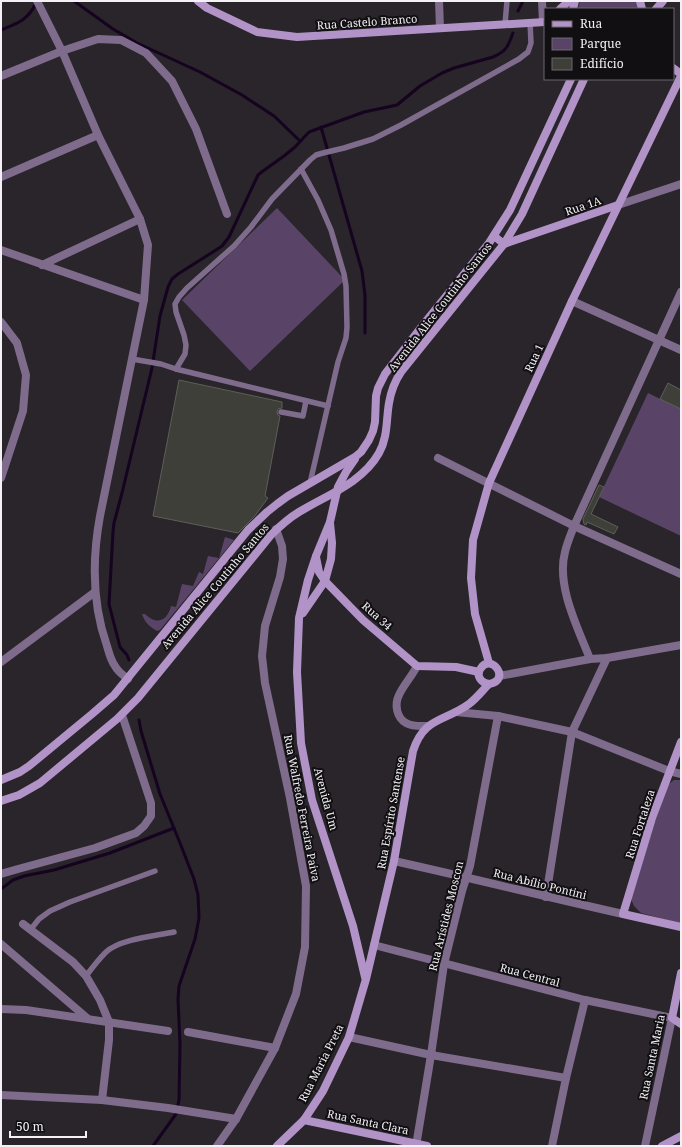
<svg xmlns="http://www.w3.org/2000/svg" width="682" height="1147" viewBox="0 0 682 1147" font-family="'Noto Serif',serif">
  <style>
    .green { fill: #594468 }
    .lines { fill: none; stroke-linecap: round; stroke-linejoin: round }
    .stream { stroke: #150320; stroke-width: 3 }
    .building { fill: #3d3f38; stroke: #5d5f58 }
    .lane { stroke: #7f6c8d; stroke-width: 5.5 }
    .street { stroke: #7f6c8d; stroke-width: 8 }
    .secondary { stroke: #b293c8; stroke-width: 8 }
    .labels { text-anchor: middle; stroke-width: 4; stroke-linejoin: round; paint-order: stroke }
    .street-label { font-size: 11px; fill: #f3f1f5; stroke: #110f12 }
  </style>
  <rect width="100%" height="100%" fill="#29252b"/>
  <g class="green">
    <path d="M 580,1 L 637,1 L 638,9 L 578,9 Z"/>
    <path d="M 277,208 L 345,280 L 250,371 L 182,300 Z"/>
    <path d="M 648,393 L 681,409 L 681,536 L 599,497 Z"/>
    <path d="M 225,537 L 234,540 L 160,630 L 157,631 C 149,626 145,623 142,614 L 145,614 C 156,625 167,622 171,606 L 176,607 L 182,584 L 193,586 L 199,572 L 203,574 L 208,556 L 219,558 Z"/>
    <path d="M 674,780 L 681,780 L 681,924 L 641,913 L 634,906 L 630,897 L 636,871 L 669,784 Z"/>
  </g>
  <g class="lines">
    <g class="stream">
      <path d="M 74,1 L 113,29 L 137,43 L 200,72 L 242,95 L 274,116 L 300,141"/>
      <path d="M 518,11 L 523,1"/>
      <path d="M 1,30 C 18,23 28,20 36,3"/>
      <path d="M 321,127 L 362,271 L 365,295 L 365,333"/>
      <path d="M 129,660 L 127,655 L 120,647 L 109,604 L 113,532 L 114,523 L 122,493 L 152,368 L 160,316 L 168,287 L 172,279 L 178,274 L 216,250 L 222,246 L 229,237 L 258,175 L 263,171 L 284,156 L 295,147 L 309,132 L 364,112 L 397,105 L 420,86 L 442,73 L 454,68 L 493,57 C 507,51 508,46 513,33"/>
      <path d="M 139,720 L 141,731 L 160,794 L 180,843 L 194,879 L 198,895 L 199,918 L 195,939 L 179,986 L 178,999 L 180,1044 L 179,1100 L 176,1114 L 153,1146"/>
      <path d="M 1,889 L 13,880 L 24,876 L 54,870 L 110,853 L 174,828"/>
    </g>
  </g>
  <g class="building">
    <path d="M 179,380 L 282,402 L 282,408 L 278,409 L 277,412 L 278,415 L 280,416 L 265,496 L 268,498 L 254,517 L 238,533 L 153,516 Z"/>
    <path d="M 668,383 L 681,390 L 681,409 L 660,399 Z"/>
    <path d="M 599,485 L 604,487 L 591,514 L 618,527 L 614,534 L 587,522 L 586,525 L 584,524 L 583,519 Z"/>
  </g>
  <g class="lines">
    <g class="lane">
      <path d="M 505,24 L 507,1"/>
      <path d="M 301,169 L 318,200 L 331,230 L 344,274 L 346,286 L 347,327 L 346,338 L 338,362 L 310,483"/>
      <path d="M 132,359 L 161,364 L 176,369 L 328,406"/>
      <path d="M 176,369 L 185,354 L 186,345 L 184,335 L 176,312 L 175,304 L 179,297 L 187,288 L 234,246 L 251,227 L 272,199 L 310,160 L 316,155 L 323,153 L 344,148 L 373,139 L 401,125 L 519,59 L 528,52 L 531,43 L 530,22"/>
      <path d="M 281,412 L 303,416 L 306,401"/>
      <path d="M 31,929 L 39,919 L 50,911 L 70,902 L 155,871"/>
      <path d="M 86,976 C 92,968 99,959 106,952 C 120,939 155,936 174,932"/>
    </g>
    <g class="street">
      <path d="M 37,1 L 62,51 L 98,135 L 140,219 L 148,245 L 144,300 L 100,516 C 92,560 92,604 107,646 C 109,653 111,661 115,666 C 118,672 123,675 128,679"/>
      <path d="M 439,1 L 440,28"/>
      <path d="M 542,1 L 543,22"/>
      <path d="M 1,76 L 62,51 L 98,39 L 121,40 L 146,53 L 172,81 L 196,129 L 227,214"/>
      <path d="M 1,177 L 98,135"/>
      <path d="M 618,205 L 681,184"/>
      <path d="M 1,250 L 144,300"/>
      <path d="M 42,265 L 140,219"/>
      <path d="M 572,301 L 681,350"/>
      <path d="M 1,322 L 17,343 L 26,375 L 23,411 L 1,478"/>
      <path d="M 438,458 L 574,526 L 681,574"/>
      <path d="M 590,659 C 578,628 556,586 565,552 C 567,543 571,534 574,526 L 681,292"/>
      <path d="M 1,662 L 95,592"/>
      <path d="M 417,666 C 412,676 403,686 399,695 C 394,705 397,718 406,723 C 413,727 422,726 428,726"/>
      <path d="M 499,676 L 590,659 L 607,658 L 681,645"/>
      <path d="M 456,712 L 498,716 L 572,732 L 669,771 L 681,774"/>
      <path d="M 394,861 C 471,878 547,897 623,914"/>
      <path d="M 1,874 L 18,869 L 95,848 L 136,833 L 144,826 L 151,816 L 151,803 L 122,715"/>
      <path d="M 546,897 L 572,732 L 607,658"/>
      <path d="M 23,924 L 73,962 L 86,976 L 100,1000 L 109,1022 L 109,1040 L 102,1100"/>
      <path d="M 1,944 L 87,1018"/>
      <path d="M 374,945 L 585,1000 L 672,1018 L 645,1146"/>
      <path d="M 1,1009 L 26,1010 L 168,1031"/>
      <path d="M 188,1032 L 275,1048"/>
      <path d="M 349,1037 L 431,1055 L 566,1078"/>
      <path d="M 1,1095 L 102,1100 L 168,1108 L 236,1119"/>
      <path d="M 217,1146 L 236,1119 L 275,1048 L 296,994 L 305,947 L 306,886 L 290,798 L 265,683 L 262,656 L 265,626 L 280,577 L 283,559 L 282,546 L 276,529"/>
      <path d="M 416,1146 L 431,1055 L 444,964 L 462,891 L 470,866 L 498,716"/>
      <path d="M 552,1146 L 566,1078 L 585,1000"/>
    </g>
    <g class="secondary">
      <path d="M 198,1 L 207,8 L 257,32 L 297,37 L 545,22"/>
      <path d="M 640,1 L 642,9"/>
      <path d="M 560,9 L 569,1"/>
      <path d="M 573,9 L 575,1"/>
      <path d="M 656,9 L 663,1"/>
      <path d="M 673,68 L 681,74"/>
      <path d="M 494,236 L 504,244 L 618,205"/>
      <path d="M 355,459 L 346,472 L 338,487 L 330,522 L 316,556 L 308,580 L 299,618 L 297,672 L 301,743 L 312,800 L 353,926 L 365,977"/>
      <path d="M 316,557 L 319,572 L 325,581 L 363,620 L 417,666 L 456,667 L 479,672"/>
      <path d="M 303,613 L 325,581 L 331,559 L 332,543 L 330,523"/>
      <path d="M 489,663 L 475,614 L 471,578 L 473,540 L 489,483 L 572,301 L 681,76"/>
      <path d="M 681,742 L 652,818 L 623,914 L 681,927"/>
      <path d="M 1,780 L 20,772 L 29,766 L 92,714 L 114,695 L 248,530 L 267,512 L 277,504 L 288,496 L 355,457 L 361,452 L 369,440 L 373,431 L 375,422 L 376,396 L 378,388 L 385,374 L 423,325 L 489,243 L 510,210 L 571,79"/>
      <path d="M 1,801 L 19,795 L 40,783 L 117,719 L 138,698 L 271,535 C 280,526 289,518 299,512 C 327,495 362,483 379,453 C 388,437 386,420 389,403 C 391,391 395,381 401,372 L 504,244 L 522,214 L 584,79"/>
      <path d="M 681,973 L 672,1018 L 681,1024"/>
      <path d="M 304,1120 L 427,1146"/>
      <path d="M 277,1146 L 304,1120 L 323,1091 L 349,1037 L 366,979 L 394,861 L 413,751 C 424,717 444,722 469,704 C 476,699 482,691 489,684 C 512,680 491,653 481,668 C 475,675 481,683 489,684"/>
      <path d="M 662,1146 L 681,1136"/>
    </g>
  </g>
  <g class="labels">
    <g class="street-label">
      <text transform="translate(367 22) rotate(-4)" y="4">Rua Castelo Branco</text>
      <text transform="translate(583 206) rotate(-19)" y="4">Rua 1A</text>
      <text transform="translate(440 307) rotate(-52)" y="4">Avenida Alice Coutinho Santos</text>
      <text transform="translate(534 358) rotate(-65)" y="4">Rua 1</text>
      <text transform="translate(215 586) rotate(-50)" y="4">Avenida Alice Coutinho Santos</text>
      <text transform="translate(377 616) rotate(42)" y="4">Rua 34</text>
      <text transform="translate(326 799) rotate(75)" y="4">Avenida Um</text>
      <text transform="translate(302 808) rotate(79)" y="4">Rua Walfredo Ferreira Paiva</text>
      <text transform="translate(391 813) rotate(-80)" y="4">Rua Espírito Santense</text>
      <text transform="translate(640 824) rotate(-72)" y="4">Rua Fortaleza</text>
      <text transform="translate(540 884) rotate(14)" y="4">Rua Abílio Pontini</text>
      <text transform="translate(446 916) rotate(-76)" y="4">Rua Arístides Moscon</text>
      <text transform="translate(530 975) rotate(15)" y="4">Rua Central</text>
      <text transform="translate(652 1057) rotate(-78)" y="4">Rua Santa Maria</text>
      <text transform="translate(321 1063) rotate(-63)" y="4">Rua Maria Preta</text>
      <text transform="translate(368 1122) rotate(12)" y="4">Rua Santa Clara</text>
    </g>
  </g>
  <rect width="682" height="1147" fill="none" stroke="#f3f1f5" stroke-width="4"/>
  <rect x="544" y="8" width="130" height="72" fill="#110f12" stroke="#6b696d"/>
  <rect x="552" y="21" width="20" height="6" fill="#b293c8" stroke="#6b696d"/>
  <text x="580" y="28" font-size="12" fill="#f3f1f5">Rua</text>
  <rect x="552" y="38" width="20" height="12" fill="#594468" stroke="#6b696d"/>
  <text x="580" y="48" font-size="12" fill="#f3f1f5">Parque</text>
  <rect x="552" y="58" width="20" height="12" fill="#3d3f38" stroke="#6b696d"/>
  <text x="580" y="68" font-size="12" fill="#f3f1f5">Edifício</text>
  <path d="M10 1131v6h76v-6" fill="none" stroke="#f3f1f5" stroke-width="2"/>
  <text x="16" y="1131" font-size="12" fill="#f3f1f5" stroke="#110f12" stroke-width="3" paint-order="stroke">50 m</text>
</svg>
